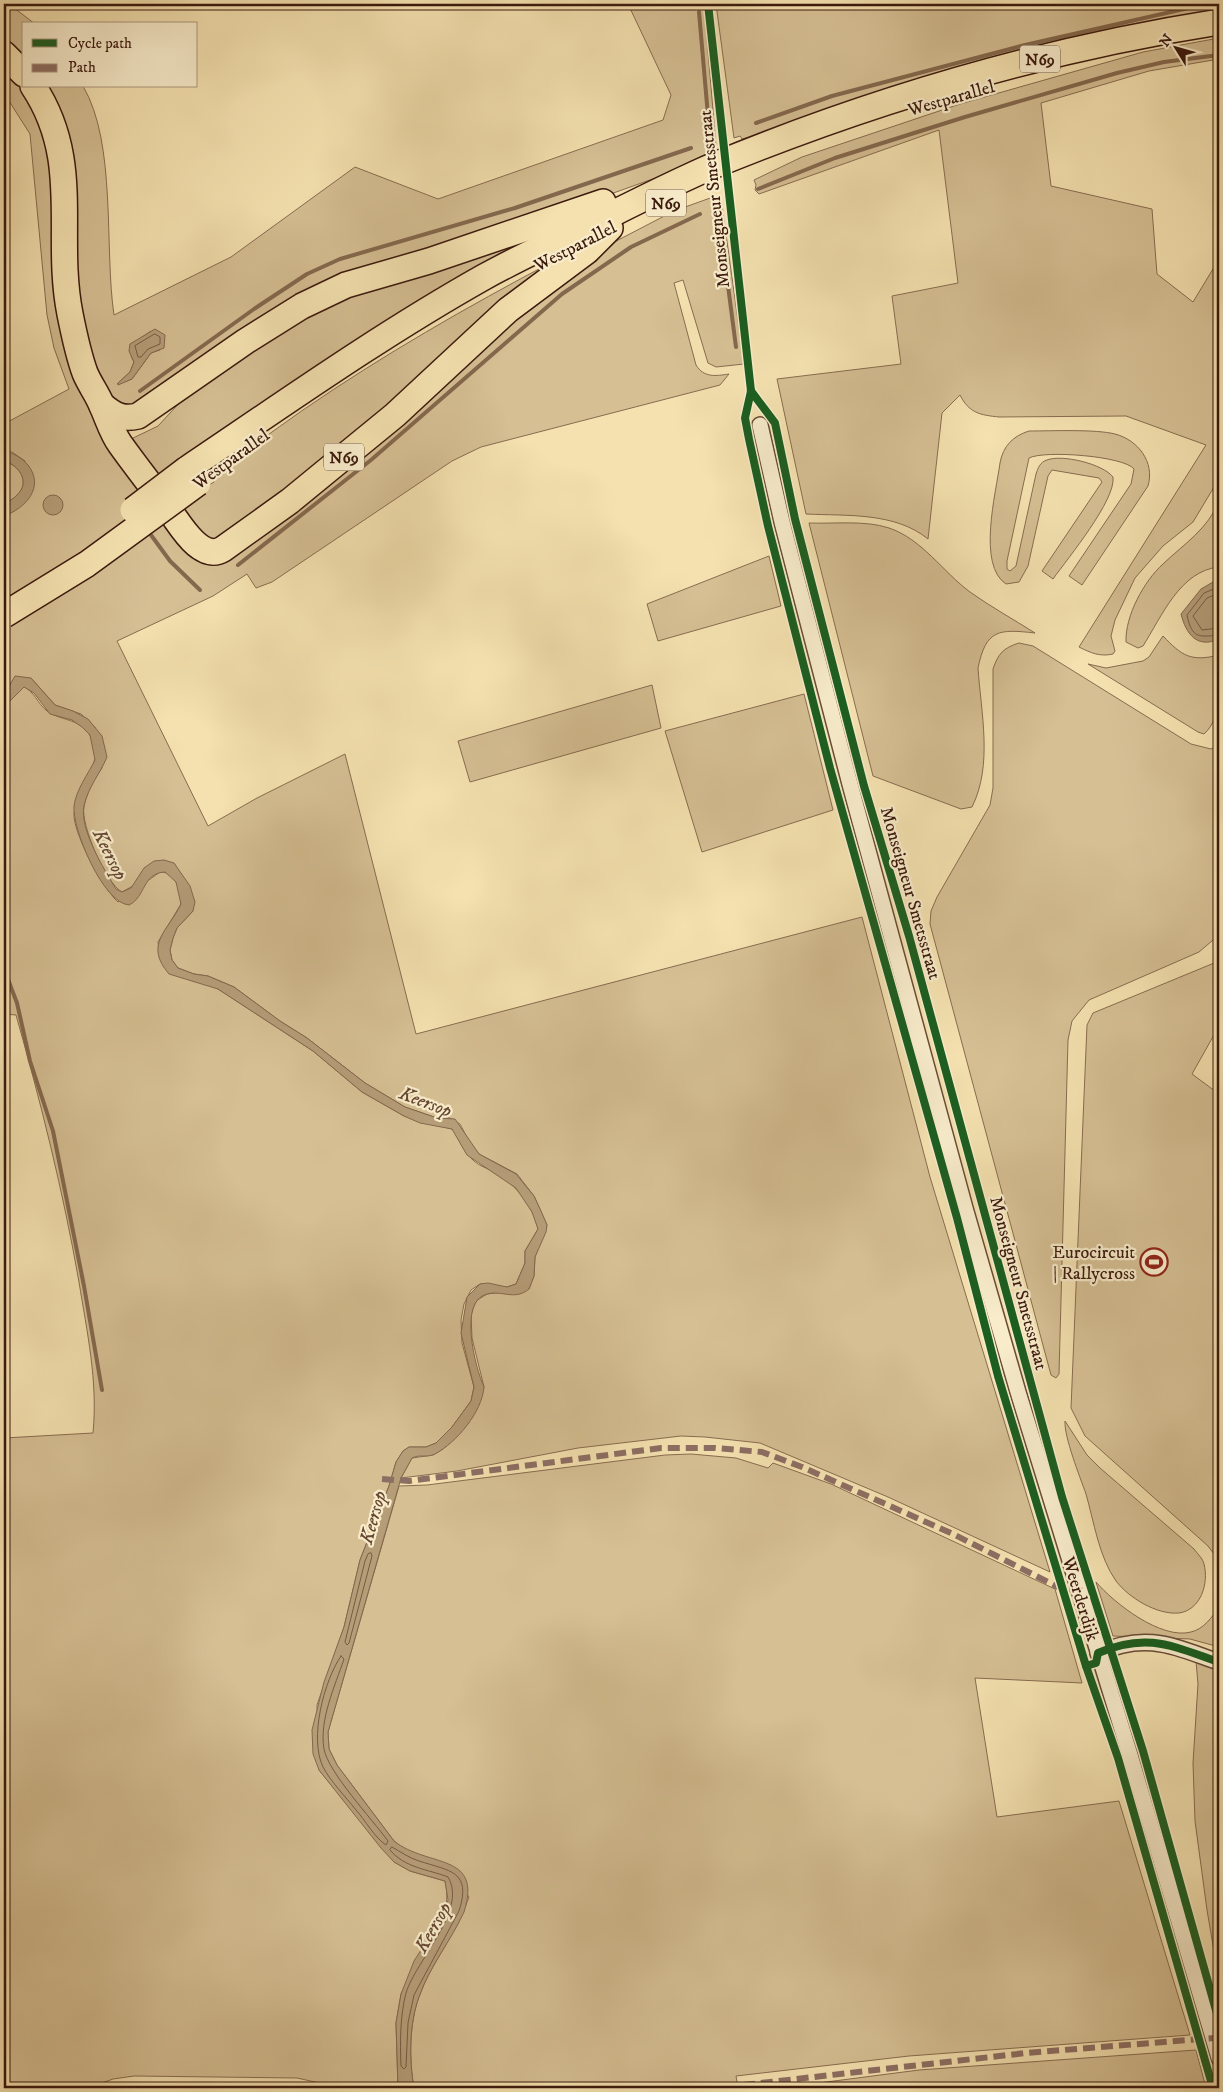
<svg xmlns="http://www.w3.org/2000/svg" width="1223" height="2092" viewBox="0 0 1223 2092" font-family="'IM FELL DW Pica',serif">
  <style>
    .green { fill: #d5bf93; stroke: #886c50; fill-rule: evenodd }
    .water { fill: #b59d78; stroke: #84684d }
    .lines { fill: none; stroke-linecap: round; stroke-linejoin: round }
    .shore { stroke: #785b42; stroke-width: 1 }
    .stream { stroke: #84684d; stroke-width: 4 }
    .street-casing { stroke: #694b36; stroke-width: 18 }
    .primary-casing { stroke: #3b190d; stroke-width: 28 }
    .street { stroke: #f8eccb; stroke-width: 15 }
    .primary { stroke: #f4e1af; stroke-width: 25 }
    .primary-bridge-casing { stroke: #3b190d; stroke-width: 28; stroke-linecap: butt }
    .primary-bridge { stroke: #f4e1af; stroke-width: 25 }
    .quiet { stroke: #8d6e63; stroke-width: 6; stroke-dasharray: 12 6; stroke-linecap: butt }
    .cycleway-casing { stroke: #f8eccb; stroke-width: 11 }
    .cycleway { stroke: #1b5e20; stroke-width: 8 }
    .labels { text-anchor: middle; stroke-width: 4.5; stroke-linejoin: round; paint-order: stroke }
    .shield { fill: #f8eccb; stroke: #745846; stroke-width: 1 }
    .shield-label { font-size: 16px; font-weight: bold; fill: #3b190d }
    .street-label { font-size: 18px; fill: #3b190d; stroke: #f8eccb }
    .poi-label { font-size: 18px; fill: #3b190d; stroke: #f8eccb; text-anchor: end }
    .water-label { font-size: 19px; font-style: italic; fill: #664732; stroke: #f8eccb }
  </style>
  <rect width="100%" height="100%" fill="#f4e1af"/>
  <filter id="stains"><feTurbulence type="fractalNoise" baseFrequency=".004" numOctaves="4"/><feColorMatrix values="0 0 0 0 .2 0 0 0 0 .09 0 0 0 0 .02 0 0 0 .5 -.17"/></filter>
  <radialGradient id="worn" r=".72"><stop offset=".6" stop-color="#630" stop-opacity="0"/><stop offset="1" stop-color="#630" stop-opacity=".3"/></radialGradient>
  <g class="green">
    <path d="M 4,4 L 9,4 L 35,24 L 24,24 L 24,61 L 4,43 Z"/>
    <path d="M 628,4 L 704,4 L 716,146 L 709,149 L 710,152 L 661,176 L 566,210 L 417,256 L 144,407 L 117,405 L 91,363 L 43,86 L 83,86 C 117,144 104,248 114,315 L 231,257 L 355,167 L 438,199 L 663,120 L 671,95 ZM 151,331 L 160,350 L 151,353 L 132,379 L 117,384 L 130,372 L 134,362 L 131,356 L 138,340 Z"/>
    <path d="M 716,4 L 1219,4 L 1219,18 L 742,139 L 740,136 L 734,138 Z"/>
    <path d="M 1219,38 L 1219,59 L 1149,71 L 1041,103 L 1051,186 L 1152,209 L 1157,274 L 1193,302 L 1219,259 L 1219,471 L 1214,487 L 1193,522 L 1163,546 L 1135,578 L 1115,620 L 1111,636 L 1115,651 L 1113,654 C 1100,657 1091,653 1079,647 L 1206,445 L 1126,416 L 999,417 C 980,415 969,413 960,395 L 942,413 L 928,539 C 895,512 847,516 806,514 L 777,379 L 901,364 L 892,296 L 958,283 L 939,130 L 759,194 L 755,190 L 756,185 L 754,180 L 802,157 L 960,104 L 1143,52 Z"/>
    <path d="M 4,67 L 17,79 L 50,140 L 70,350 L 199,558 L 597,251 L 674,211 L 713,197 L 715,200 L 721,198 L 744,364 L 716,367 L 708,363 L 683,280 L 674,283 L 696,365 C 704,378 716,376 729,374 L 720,385 L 481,447 L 452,461 L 272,582 L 256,588 L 247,574 L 213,596 L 117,641 L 208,826 L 257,798 L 345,754 L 416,1034 L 862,917 L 930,1177 L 1050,1572 L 888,1497 L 760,1443 L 705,1437 L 681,1436 L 578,1448 L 457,1471 L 401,1478 L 412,1458 L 433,1455 L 443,1449 L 454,1439 L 472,1417 L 484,1387 L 472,1338 L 471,1314 L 476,1301 L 487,1294 L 529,1289 L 534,1276 L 535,1257 L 547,1225 L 534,1196 L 517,1174 L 479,1154 L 470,1143 L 460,1124 L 450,1118 L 437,1118 L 405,1107 L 365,1083 L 307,1038 L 280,1021 L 234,987 L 208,976 L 194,974 L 178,968 L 172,960 L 170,950 L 173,938 L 177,928 L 193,911 L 174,863 L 122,892 C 106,884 80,824 84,806 C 87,792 94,779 102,768 L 95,727 L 81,714 L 55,705 L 31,678 L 7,690 L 4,695 L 4,516 L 25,502 L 25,461 L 12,452 L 4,451 L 4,424 L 69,389 L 54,348 L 47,315 L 30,134 L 9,101 L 4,100 Z"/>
    <path d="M 560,222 L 188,461 L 209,485 L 214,482 L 213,479 C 241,453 272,432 303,410 C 383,355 467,307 552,262 L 392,412 L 215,543 L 192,527 L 129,440 L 158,426 L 183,399 L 296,316 Z"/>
    <path d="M 1029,431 C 1052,431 1095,429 1115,434 C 1138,440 1155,462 1148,486 L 1082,585 L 1069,576 L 1131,484 L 1134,469 C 1124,456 1044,450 1029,458 L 1007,561 L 1007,569 L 1010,571 L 1016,566 L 1036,474 C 1038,468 1040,462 1047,460 C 1062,454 1103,464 1113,477 C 1116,500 1068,558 1053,579 L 1042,571 L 1102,482 L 1099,478 L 1052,470 L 1048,476 L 1028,566 L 1019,582 L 1006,584 C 977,565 996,493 1000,463 C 1003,446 1013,436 1029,431 Z"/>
    <path d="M 4,461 C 19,465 31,482 17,495 C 14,499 8,501 4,505 Z"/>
    <path d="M 1219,501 L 1219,567 C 1180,571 1162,616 1143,646 L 1138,648 L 1126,642 C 1125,616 1144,581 1163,564 C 1184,544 1208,529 1219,501 Z"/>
    <path d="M 809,523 C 834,524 865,520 889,528 C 922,539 943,572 970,592 C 991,607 1013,619 1035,633 C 999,629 986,629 978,668 C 981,713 993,765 972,807 L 961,809 L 873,776 Z"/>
    <path d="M 769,556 L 781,606 L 658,641 L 647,604 Z"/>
    <path d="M 1163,636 C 1182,656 1191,662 1219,655 C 1219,680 1223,718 1204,734 L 1198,732 L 1088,664 L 1106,668 L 1143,661 L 1149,657 Z"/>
    <path d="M 1019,643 L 1033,646 L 1191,744 L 1211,749 L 1219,745 L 1219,935 L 1199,952 L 1089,1000 L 1072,1021 L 1068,1040 L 1059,1374 L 1056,1378 L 1051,1375 L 930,924 L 931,911 L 937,897 L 990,805 L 993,788 L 993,669 C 998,654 1003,648 1019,643 Z"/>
    <path d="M 652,685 L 661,728 L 470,782 L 458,741 Z"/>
    <path d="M 23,686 C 35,692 37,703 47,711 C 61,721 78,718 89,734 C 108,762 77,787 74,814 C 73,833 103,889 118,902 L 160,872 C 177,872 180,891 181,904 L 158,942 L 160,959 L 218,989 L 313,1051 L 362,1092 L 404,1116 L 452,1129 C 461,1140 461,1150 474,1161 C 479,1166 487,1168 494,1172 C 516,1185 532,1204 538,1229 L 525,1251 L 525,1263 L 516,1284 L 507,1287 L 480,1284 L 471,1290 L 464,1304 L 461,1320 L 462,1343 L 474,1387 L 471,1401 L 452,1427 L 436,1443 L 426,1447 L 409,1447 L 403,1451 L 396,1462 L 389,1486 L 360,1560 L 344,1627 L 317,1705 L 319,1770 L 394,1862 L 410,1871 L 445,1881 C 448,1894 447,1902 444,1914 L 401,1994 L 396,2023 L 398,2088 L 342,2088 L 297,2078 L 134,2076 L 113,2079 L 88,2088 L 4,2088 L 4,1438 L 93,1433 C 98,1381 87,1332 79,1282 C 63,1191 41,1103 16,1015 L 4,1014 L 4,707 Z"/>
    <path d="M 804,694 L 833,810 L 702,852 L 665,731 Z"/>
    <path d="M 1219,961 L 1219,1026 L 1192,1074 L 1219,1094 L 1219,1561 L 1208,1546 L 1085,1436 L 1071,1408 L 1087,1025 L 1093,1013 Z"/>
    <path d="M 1065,1421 L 1087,1455 L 1100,1468 L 1194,1549 C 1197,1553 1203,1559 1204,1564 C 1209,1583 1201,1610 1179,1613 C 1157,1615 1129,1598 1116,1581 C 1099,1557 1094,1522 1086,1494 C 1080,1477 1064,1437 1065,1421 Z"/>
    <path d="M 691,1454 L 736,1458 L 768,1468 L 773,1463 L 831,1484 L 1055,1589 L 1082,1683 L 975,1678 L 997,1817 L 1119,1801 L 1190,2035 L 909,2056 L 736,2076 L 738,2088 L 414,2088 C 409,2060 409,2024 419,1997 C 431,1962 457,1934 469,1897 L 443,1863 L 405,1850 L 394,1841 L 337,1765 L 329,1749 L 328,1732 L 399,1486 L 427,1485 L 665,1455 Z"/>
    <path d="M 1096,1582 C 1114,1603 1161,1640 1191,1632 C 1204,1629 1212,1617 1219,1607 L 1219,1647 L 1190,1639 L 1113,1636 Z"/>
    <path d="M 1196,1661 L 1219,1668 L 1219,1704 L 1216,1704 L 1215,1709 L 1217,1779 L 1219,1780 L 1219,1980 L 1207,1910 L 1195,1821 L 1193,1763 L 1198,1684 Z"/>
    <path d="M 1196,2050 L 1206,2088 L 780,2088 L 919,2070 Z"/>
  </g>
  <g class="water">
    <path d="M 155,329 L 165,335 L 164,348 L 151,353 L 132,379 L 118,385 L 118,383 L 130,372 L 134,362 L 129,351 L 130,344 Z"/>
    <path d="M 4,451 C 13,453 21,457 28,465 C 45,487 26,508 4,516 L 4,505 C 8,501 14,499 17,495 C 31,482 19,465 4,461 Z"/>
    <circle cx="53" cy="505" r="10"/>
    <path d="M 1213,582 L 1219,582 L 1219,639 C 1197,649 1186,634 1181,614 L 1201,589 Z"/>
    <path d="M 15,676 L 31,678 L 55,705 L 73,711 L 88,719 L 102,736 L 107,757 C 100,774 88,787 84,806 C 79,829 104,869 116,889 L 122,892 L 131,888 L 144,868 L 154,861 L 164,860 L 174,863 L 190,886 L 195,902 L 193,911 L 177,928 L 173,938 L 170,950 L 172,960 L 178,968 L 194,974 L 208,976 L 234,987 L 280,1021 L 307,1038 L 365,1083 L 405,1107 L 437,1118 L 455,1119 L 479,1154 L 516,1174 L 534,1196 L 541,1211 L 547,1225 L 546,1232 L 535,1257 L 534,1276 L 529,1289 C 515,1301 502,1290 487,1294 C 458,1301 475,1367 484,1387 C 482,1412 457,1442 435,1454 C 427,1458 420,1454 412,1458 L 401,1478 L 328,1732 L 329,1749 L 337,1765 L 394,1841 C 428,1868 483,1852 464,1912 C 451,1941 429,1967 419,1997 C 409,2024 409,2060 414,2088 L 398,2088 L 396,2023 L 401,1994 L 414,1961 L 444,1914 L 448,1900 L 445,1881 L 410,1871 L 394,1862 L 381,1848 L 319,1770 L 313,1754 L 312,1730 L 324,1682 L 344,1627 L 360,1560 L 389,1486 L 396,1462 L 403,1451 L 409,1447 L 426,1447 L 436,1443 L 452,1427 L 471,1401 L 474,1387 L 461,1333 L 467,1297 L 480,1284 L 488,1283 L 507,1287 L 516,1284 L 525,1263 L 525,1251 L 538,1229 L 532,1212 L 516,1188 L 467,1155 L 452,1129 L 420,1123 L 404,1116 L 362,1092 L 313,1051 L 218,989 L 169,974 C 143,944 169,930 181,904 L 176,882 L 165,872 C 142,873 146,897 129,905 C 103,903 72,829 74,806 C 76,790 88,774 95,760 L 90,735 L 82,727 L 72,720 L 50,714 L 34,693 L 24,687 L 4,707 L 4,695 Z"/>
  </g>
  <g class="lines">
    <g class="shore">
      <path d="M 155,334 L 160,337 L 160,344 L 148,349 L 141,357 L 138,357 L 135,346 Z"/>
      <path d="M 1219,587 L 1204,593 L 1187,615 C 1192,639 1199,637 1219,635"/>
      <path d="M 1219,593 L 1207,598 L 1193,616 L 1202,630 L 1219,628"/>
      <path d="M 371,1553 L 372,1556 L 349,1643 L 347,1645 L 345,1642 L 365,1561 L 368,1554 Z"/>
      <path d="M 341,1656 L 344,1659 C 335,1686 319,1720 324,1749 C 328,1772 372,1819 388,1841 L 386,1845 C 375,1838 365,1820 356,1810 C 345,1796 331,1782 323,1767 C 309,1738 324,1681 341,1656 Z"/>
      <path d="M 392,1847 C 401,1852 409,1858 419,1861 C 450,1871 472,1871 459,1911 L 414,1995 L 408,2023 L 406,2067 L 404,2069 L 401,2066 C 400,2042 400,2016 406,1993 C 416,1960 468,1910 448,1877 C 427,1869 405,1868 390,1850 Z"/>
    </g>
    <g class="stream">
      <path d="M 699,12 L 710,139"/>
      <path d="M 756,123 L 832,96 L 1025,45 L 1206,4"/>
      <path d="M 758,189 L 835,158 L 965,117 L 1117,73 L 1164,62 L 1219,55"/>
      <path d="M 718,209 L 736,347"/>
      <path d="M 140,391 L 254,309 L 307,274 L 340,259 L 515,208 L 691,148"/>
      <path d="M 151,535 L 170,561 L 200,590"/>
      <path d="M 238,565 L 371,460 L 562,294 L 631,247 L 700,214"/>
      <path d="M 4,969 L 17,1003 L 30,1061 L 53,1131 L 84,1286 L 102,1390"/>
    </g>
    <g class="street-casing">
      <g id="street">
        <path d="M 760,425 L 782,522 L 851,788 L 965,1208 L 1018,1392 L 1130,1755 L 1219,2058"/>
        <path d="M 1098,1653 C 1147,1632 1172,1646 1219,1662"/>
      </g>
    </g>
    <g class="primary-casing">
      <g id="primary">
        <path d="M 4,54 L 24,74"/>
        <path d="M 33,86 C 83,161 54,233 70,314 C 74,334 78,354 85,373 C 90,385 98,395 102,406 C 108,419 112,433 120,444 C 137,468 155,490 172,514 C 182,528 202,562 223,549 L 290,501 L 340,460 L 395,415 L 508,310 L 587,251 L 610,228"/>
        <path d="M 102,405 C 114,415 122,420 138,416 L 246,341 L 302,306 L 346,285 L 429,261 L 603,202"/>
        <path d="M 187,469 C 285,403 381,335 484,277 C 526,254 569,234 612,214 C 646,197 680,180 715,165 C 876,99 1047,49 1219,22"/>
      </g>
    </g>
    <use href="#street" class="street"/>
    <use href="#primary" class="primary"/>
    <g class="primary-bridge-casing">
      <g id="primary-bridge">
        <path d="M 133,510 L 187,469"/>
        <path d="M 4,615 L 87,564 L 198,483"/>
      </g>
    </g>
    <use href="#primary-bridge" class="primary-bridge"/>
    <g class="quiet">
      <path d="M 382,1479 L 409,1481 L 661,1448 L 715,1448 L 762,1452 L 802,1467 L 953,1534 L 1062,1589 L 1080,1590 L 1092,1595"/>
      <path d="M 743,2085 L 1026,2053 L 1214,2038"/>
    </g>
    <g class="cycleway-casing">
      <g id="cycleway">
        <path d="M 708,4 L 751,391 L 745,418 L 749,439 L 768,526 L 830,768 L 957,1218 L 998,1376 L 1086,1666 L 1118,1758 L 1213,2088"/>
        <path d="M 751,391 L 775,423 L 795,519 L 864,786 L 909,936 L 1062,1497 L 1143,1751 L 1219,2021"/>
        <path d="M 1086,1666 L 1096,1663 L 1098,1653 C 1147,1632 1172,1646 1219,1662"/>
      </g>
    </g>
    <use href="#cycleway" class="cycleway"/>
  </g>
  <defs>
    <g id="stadium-ring" transform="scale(1.4375)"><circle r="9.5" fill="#f8eccb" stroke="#8f2418" stroke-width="1.5"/><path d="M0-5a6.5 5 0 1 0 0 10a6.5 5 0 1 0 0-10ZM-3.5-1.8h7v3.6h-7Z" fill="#8f2418"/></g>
  </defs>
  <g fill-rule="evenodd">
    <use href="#stadium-ring" x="1154" y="1262"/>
  </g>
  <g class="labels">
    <g class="shield">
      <rect x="1020" y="45.5" width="40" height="27" rx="4"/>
      <rect x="646" y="189.5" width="40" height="27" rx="4"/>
      <rect x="324" y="443.5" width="40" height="27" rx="4"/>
    </g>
    <g class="shield-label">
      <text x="1040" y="65">N69</text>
      <text x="666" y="209">N69</text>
      <text x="344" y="463">N69</text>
    </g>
    <g class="street-label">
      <text transform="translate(951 98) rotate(-16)" y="6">Westparallel</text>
      <text transform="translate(714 199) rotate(-96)" y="6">Monseigneur Smetsstraat</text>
      <text transform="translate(575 246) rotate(-27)" y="6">Westparallel</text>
      <text transform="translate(231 459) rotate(-36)" y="6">Westparallel</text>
      <text transform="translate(911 893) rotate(74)" y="6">Monseigneur Smetsstraat</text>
      <text transform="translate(1019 1283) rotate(75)" y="6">Monseigneur Smetsstraat</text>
      <text transform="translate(1081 1599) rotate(73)" y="6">Weerderdijk</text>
    </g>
    <g class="poi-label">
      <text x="1135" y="1258">Eurocircuit<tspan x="1135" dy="21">| Rallycross</tspan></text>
    </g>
    <g class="water-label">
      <text transform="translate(111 854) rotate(64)" y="7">Keersop</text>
      <text transform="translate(426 1101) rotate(21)" y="7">Keersop</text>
      <text transform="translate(372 1517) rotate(-74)" y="7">Keersop</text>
      <text transform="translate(432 1927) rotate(-60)" y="7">Keersop</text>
    </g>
  </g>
  <rect width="1223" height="2092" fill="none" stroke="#f4e1af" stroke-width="20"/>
  <rect x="5" y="5" width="1213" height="2082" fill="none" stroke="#3b190d" stroke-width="2.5"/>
  <rect x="10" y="10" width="1203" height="2072" fill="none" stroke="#3b190d"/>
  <rect x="22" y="22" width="175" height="65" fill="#f8eccb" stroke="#ac987f"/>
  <rect x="32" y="39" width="25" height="8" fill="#1b5e20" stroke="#ac987f"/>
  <text x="68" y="48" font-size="15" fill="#3b190d">Cycle path</text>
  <rect x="32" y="64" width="25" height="8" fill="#8d6e63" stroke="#ac987f"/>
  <text x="68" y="72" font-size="15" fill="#3b190d">Path</text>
  <g transform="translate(1176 48) rotate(307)" stroke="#f8eccb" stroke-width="4" paint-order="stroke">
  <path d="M0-4L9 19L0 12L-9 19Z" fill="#3b190d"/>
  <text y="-8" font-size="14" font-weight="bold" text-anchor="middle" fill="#3b190d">N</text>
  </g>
  <rect width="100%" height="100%" filter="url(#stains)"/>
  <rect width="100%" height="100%" fill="url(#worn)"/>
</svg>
